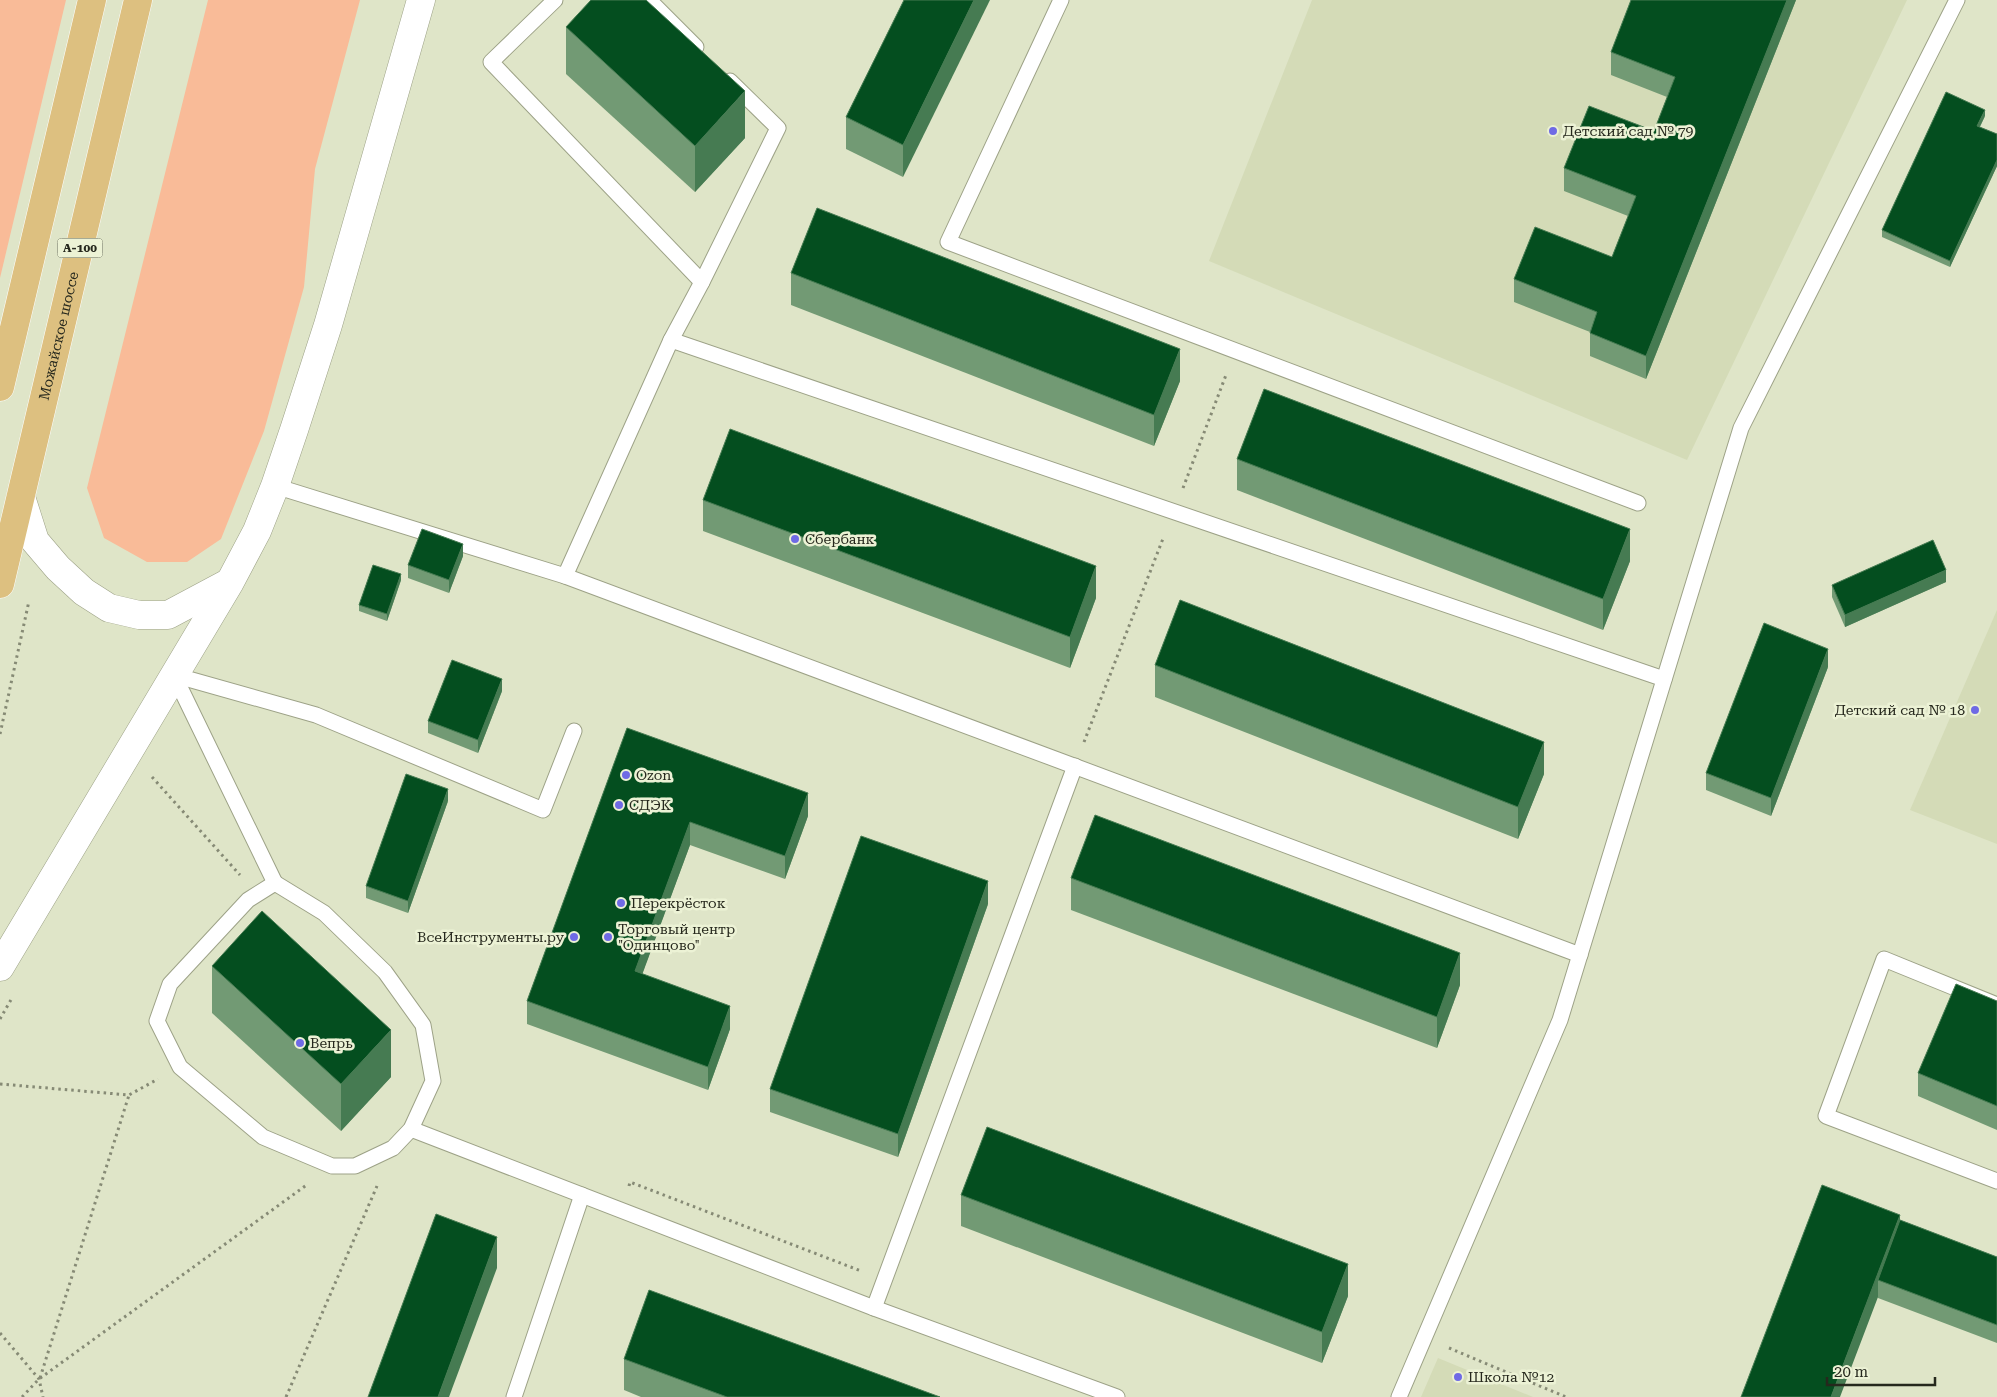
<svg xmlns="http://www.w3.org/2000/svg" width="1997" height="1397" viewBox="0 0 1997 1397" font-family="'Roboto Serif',serif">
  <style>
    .built { fill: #d4dbb7 }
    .green { fill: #f9bb98 }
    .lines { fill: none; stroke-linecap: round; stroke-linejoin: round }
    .lane-casing { stroke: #9da287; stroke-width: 17 }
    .secondary-casing { stroke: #9da287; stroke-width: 29 }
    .primary-casing { stroke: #fff; stroke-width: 29 }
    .path { stroke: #868a75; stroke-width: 3; stroke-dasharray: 2.5 4; stroke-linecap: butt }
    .lane { stroke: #fff; stroke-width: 15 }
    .secondary { stroke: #fff; stroke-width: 28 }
    .primary { stroke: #ddc080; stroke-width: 28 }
    .wall { fill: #729a74 }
    .shaded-wall { fill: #467b52 }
    .building { fill: #044e1f; stroke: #467b52 }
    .poi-dot { fill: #6f6ae5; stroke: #ecf2d5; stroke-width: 2 }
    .labels { text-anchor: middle; stroke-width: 5; stroke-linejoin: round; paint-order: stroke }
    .shield { fill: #ecf2d5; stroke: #616554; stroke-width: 1 }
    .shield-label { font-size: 12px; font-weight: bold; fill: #26281d }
    .poi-label { font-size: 14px; fill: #26281d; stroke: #ecf2d5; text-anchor: start }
    .street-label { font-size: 14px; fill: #26281d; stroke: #ecf2d5 }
  </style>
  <rect width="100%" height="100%" fill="#dfe5c8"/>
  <g class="built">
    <path d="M 1312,0 L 1907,0 L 1687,460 L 1209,261 Z"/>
    <path d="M 1997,610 L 1997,844 L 1910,810 Z"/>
    <path d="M 1438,1358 L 1533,1397 L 1421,1397 Z"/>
  </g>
  <g class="green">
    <path d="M 0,0 L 66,0 L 0,278 Z"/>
    <path d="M 208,0 L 360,0 L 315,169 L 304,287 L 264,431 L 221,539 L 187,562 L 147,562 L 104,538 L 87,488 Z"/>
  </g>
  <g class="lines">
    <g class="lane-casing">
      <g id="lane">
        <path d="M 555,0 L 491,62 L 702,282"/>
        <path d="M 649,0 L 696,47"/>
        <path d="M 1061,0 L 948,242 L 1638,503"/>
        <path d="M 730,81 L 778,128 L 702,282 L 671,340 L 565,576 L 1580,955"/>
        <path d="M 671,340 L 1664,679"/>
        <path d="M 275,486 L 565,576"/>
        <path d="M 174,675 L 316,715 L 543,810 L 574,731"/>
        <path d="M 174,675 L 275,883"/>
        <path d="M 275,883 L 324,913 L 385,972 L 423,1025 L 433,1081 L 411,1129 L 393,1148 L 355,1166 L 332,1166 L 263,1137 L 180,1067 L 157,1021 L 170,984 L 248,900 Z"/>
        <path d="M 1997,1005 L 1884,959 L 1826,1116 L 1997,1181"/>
        <path d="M 411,1129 L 874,1308 L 1117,1397"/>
        <path d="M 874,1308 L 1075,766"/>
        <path d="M 514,1397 L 582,1195"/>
        <path d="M 1399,1397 L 1560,1020 L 1741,428 L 1957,0"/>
      </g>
    </g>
    <g class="secondary-casing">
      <g id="secondary">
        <path d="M 21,497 L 35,541 L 58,568 L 84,592 L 109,608 L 139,615 L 168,615 L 228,583"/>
        <path d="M 0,967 L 230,582 L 257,531 L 275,486 L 294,430 L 328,325 L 421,0"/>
      </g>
    </g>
    <g class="primary-casing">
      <g id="primary">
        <path d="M 0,387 L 92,0"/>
        <path id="s1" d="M 0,584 L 138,0"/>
      </g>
    </g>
    <g class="path">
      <path d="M 1183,488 L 1226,375"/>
      <path d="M 0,734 L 29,601"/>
      <path d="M 1084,742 L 1164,536"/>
      <path d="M 152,777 L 240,875"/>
      <path d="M 0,1019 L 12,998"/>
      <path d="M 0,1084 L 129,1095 L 158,1079"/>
      <path d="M 629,1186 L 630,1182 L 861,1271"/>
      <path d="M 0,1333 L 39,1379 L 43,1397"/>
      <path d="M 1449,1348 L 1566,1397"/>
      <path d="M 40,1378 L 129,1095"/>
      <path d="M 22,1397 L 39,1379 L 308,1184"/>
      <path d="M 286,1397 L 377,1186"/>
    </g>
    <use href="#lane" class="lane"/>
    <use href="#secondary" class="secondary"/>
    <use href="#primary" class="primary"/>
  </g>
  <g class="wall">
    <path d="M 904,0 L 903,177 L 846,149 L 846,117 Z"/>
    <path d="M 1796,0 L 1646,379 L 1590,356 L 1590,332 L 1514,302 L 1514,279 L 1612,257 L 1628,216 L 1564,191 L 1564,168 L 1654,131 L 1667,97 L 1611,75 L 1611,52 Z"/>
    <path d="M 566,27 L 745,138 L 695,192 L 566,74 Z"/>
    <path d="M 1985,116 L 1980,127 L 1997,134 L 1997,166 L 1950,267 L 1882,237 L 1882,230 Z"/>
    <path d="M 791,273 L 1180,381 L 1154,446 L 791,305 Z"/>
    <path d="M 1237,459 L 1630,561 L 1603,630 L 1237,490 Z"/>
    <path d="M 703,500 L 1096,598 L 1070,668 L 703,531 Z"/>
    <path d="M 463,556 L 449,593 L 408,578 L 408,565 Z"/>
    <path d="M 401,580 L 387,621 L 359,611 L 359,605 Z"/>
    <path d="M 1946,582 L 1845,627 L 1832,597 L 1832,585 Z"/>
    <path d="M 1155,665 L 1544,774 L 1518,839 L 1155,697 Z"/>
    <path d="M 1828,667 L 1771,816 L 1706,790 L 1706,773 Z"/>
    <path d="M 502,691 L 478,753 L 428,733 L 428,721 Z"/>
    <path d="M 627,728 L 808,816 L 785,879 L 690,845 L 642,974 L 730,1029 L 708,1090 L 527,1024 L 527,1001 Z"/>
    <path d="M 448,801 L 408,913 L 366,898 L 366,886 Z"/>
    <path d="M 1071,878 L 1460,985 L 1437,1048 L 1071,910 Z"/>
    <path d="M 988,904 L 898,1157 L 770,1112 L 770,1089 Z"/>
    <path d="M 212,966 L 391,1077 L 341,1131 L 212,1013 Z"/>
    <path d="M 1997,1001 L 1997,1130 L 1918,1096 L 1918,1073 Z"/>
    <path d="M 961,1195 L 1348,1296 L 1322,1363 L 961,1226 Z"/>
    <path d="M 1900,1220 L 1997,1257 L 1997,1343 L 1878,1298 L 1878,1297 L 1741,1397 Z"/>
    <path d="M 624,1359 L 940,1397 L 641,1397 L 624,1390 Z"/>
  </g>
  <g class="shaded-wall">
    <path d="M 974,0 L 990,0 L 903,177 L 903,145 Z"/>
    <path d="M 1787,0 L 1796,0 L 1646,379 L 1646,356 Z"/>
    <path d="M 745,91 L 745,138 L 695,192 L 695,146 Z"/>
    <path d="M 1985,110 L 1985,116 L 1977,132 L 1977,126 Z"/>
    <path d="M 1997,160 L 1997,166 L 1950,267 L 1950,261 Z"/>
    <path d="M 1180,349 L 1180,381 L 1154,446 L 1154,415 Z"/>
    <path d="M 1630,529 L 1630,561 L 1603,630 L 1603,599 Z"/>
    <path d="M 463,544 L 463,556 L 449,593 L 449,580 Z"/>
    <path d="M 1096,566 L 1096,598 L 1070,668 L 1070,637 Z"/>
    <path d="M 1946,570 L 1946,582 L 1845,627 L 1845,615 Z"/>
    <path d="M 401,574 L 401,580 L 387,621 L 387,614 Z"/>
    <path d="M 1828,649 L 1828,667 L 1771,816 L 1771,798 Z"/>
    <path d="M 502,679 L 502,691 L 478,753 L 478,740 Z"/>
    <path d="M 1544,742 L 1544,774 L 1518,839 L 1518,807 Z"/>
    <path d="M 448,789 L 448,801 L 408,913 L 408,901 Z"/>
    <path d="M 808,793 L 808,816 L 785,879 L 785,856 Z"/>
    <path d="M 690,822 L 690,845 L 635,994 L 635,971 Z"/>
    <path d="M 988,881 L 988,904 L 898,1157 L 898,1134 Z"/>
    <path d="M 1460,953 L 1460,985 L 1437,1048 L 1437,1017 Z"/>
    <path d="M 730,1006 L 730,1029 L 708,1090 L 708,1067 Z"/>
    <path d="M 391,1030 L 391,1077 L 341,1131 L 341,1084 Z"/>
    <path d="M 1900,1215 L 1900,1238 L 1878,1280 L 1878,1297 L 1840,1397 L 1831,1397 Z"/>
    <path d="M 497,1237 L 497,1268 L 449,1397 L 438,1397 Z"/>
    <path d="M 1348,1264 L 1348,1296 L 1322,1363 L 1322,1332 Z"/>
  </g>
  <g class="building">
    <path d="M 591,0 L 646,0 L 745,91 L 695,146 L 566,27 Z"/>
    <path d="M 904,0 L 974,0 L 903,145 L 846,117 Z"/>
    <path d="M 1631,0 L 1787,0 L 1646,356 L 1590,333 L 1597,312 L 1514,279 L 1535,227 L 1612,257 L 1636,196 L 1564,168 L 1589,106 L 1654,131 L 1675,77 L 1611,52 Z"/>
    <path d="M 1946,92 L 1985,110 L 1977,126 L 1997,134 L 1997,160 L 1950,261 L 1882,230 Z"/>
    <path d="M 817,208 L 1180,349 L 1154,415 L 791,273 Z"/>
    <path d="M 1264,389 L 1630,529 L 1603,599 L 1237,459 Z"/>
    <path d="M 730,429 L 1096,566 L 1070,637 L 703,500 Z"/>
    <path d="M 422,529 L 463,544 L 449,580 L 408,565 Z"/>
    <path d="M 1933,540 L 1946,570 L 1845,615 L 1832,585 Z"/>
    <path d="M 373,565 L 401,574 L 387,614 L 359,605 Z"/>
    <path d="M 1180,600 L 1544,742 L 1518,807 L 1155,665 Z"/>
    <path d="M 1764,623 L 1828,649 L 1771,798 L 1706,773 Z"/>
    <path d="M 452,660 L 502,679 L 478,740 L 428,721 Z"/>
    <path d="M 627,728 L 808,793 L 785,856 L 690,822 L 635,971 L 730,1006 L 708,1067 L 527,1001 Z"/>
    <path d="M 406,774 L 448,789 L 408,901 L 366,886 Z"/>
    <path d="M 1095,815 L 1460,953 L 1437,1017 L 1071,878 Z"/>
    <path d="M 861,836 L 988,881 L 898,1134 L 770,1089 Z"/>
    <path d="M 262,911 L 391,1030 L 341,1084 L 212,966 Z"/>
    <path d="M 1956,984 L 1997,1001 L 1997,1106 L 1918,1073 Z"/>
    <path d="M 987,1127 L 1348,1264 L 1322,1332 L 961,1195 Z"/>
    <path d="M 1822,1185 L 1900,1215 L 1831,1397 L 1741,1397 Z"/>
    <path d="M 436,1214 L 497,1237 L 438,1397 L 368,1397 Z"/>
    <path d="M 1900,1220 L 1997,1257 L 1997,1325 L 1878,1280 Z"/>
    <path d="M 649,1290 L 940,1397 L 727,1397 L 624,1359 Z"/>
  </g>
  <g class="poi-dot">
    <circle cx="1553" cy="131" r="5"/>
    <circle cx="795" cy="539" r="5"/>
    <circle cx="1975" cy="710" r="5"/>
    <circle cx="626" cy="775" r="5"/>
    <circle cx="619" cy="805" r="5"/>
    <circle cx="621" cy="903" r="5"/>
    <circle cx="574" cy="937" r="5"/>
    <circle cx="608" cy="937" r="5"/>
    <circle cx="300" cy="1043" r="5"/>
    <circle cx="1458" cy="1377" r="5"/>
  </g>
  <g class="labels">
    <rect class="shield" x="57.5" y="238.5" width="45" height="19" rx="4"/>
    <g class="shield-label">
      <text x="80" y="252">А-100</text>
    </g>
    <g class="poi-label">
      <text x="1563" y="136">Детский сад № 79</text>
      <text x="805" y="544">Сбербанк</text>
      <text x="1965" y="715" text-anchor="end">Детский сад № 18</text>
      <text x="636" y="780">Ozon</text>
      <text x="629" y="810">СДЭК</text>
      <text x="631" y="908">Перекрёсток</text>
      <text x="618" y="934">Торговый центр<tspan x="618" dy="16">"Одинцово"</tspan></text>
      <text x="564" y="942" text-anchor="end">ВсеИнструменты.ру</text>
      <text x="310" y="1048">Вепрь</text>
      <text x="1468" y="1382">Школа №12</text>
    </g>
    <g class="street-label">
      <text dy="5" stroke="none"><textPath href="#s1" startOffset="255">Можайское шоссе</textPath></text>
    </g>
  </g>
  <path d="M1827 1377v8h108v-8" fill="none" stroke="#26281d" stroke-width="2.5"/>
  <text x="1834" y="1377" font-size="15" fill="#26281d" stroke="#ecf2d5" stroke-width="4" paint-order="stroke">20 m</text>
</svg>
